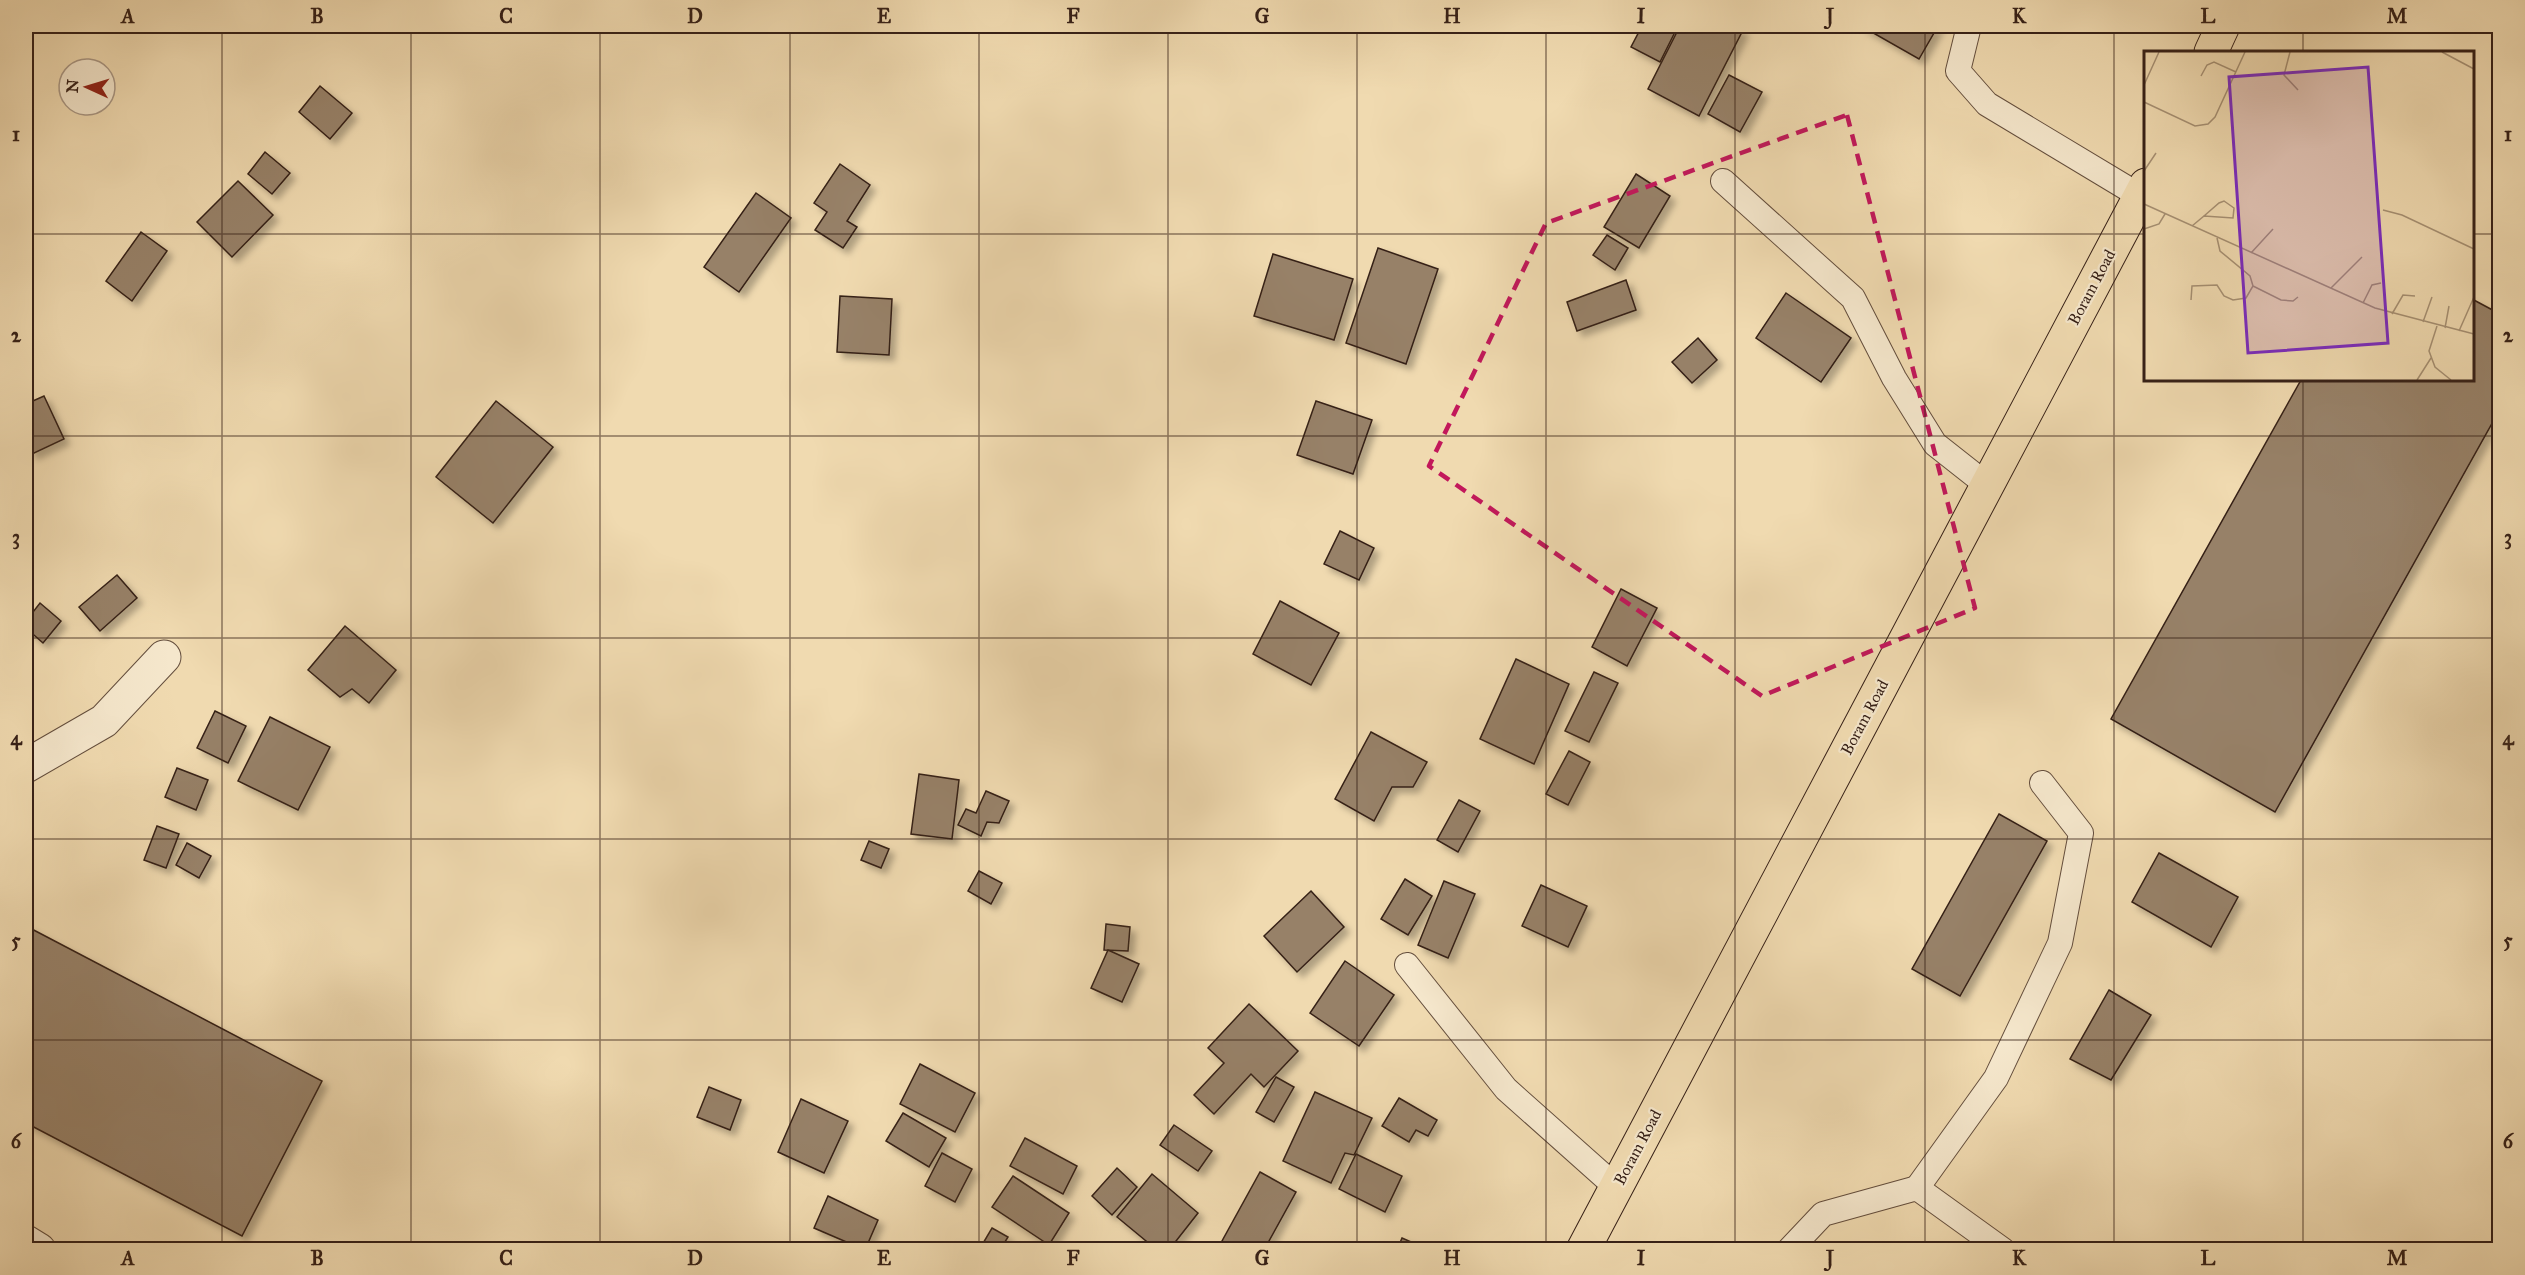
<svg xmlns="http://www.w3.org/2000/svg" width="2525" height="1275" viewBox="0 0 2525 1275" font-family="'IM FELL Great Primer',serif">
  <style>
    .building { fill: #978167; stroke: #362017; stroke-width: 1.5; filter: url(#shadow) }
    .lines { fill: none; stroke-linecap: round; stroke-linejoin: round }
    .lane-casing { stroke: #644e3d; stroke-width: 26 }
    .street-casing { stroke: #644e3d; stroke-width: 35 }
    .primary-casing { stroke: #362017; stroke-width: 35 }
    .lane { stroke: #f5e7cc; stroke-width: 24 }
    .street { stroke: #f5e7cc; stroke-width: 33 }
    .primary { stroke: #f0dab0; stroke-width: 33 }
    .marked { fill: none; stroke: #c2185b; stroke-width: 4.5; stroke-dasharray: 12 8; stroke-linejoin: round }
    .grid { fill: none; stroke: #362017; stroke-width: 1.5; stroke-opacity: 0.55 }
    .labels { text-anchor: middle; stroke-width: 4.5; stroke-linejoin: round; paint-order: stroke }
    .street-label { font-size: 16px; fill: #362017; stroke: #f5e7cc }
    .inset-road { fill: none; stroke: #a69073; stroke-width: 1.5 }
    .view { fill: #7b2cbf; fill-opacity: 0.15; stroke: #7b2cbf; stroke-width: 3 }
    .inset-edge { fill: none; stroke: #362017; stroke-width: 3 }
    .neatline { fill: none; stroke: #362017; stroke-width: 2 }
    .grid-label { font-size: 20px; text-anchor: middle; font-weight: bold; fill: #362017 }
  </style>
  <defs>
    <filter id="shadow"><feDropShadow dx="5.5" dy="5.5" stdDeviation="3" flood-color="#0004"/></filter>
  </defs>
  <rect width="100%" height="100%" fill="#f0dab0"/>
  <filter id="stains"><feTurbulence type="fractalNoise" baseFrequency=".00333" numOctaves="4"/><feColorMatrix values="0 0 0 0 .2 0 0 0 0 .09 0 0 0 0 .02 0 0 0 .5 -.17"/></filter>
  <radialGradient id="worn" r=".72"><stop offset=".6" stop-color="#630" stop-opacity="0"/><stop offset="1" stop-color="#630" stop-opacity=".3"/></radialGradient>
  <g class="building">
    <path d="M 1642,26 L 1678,26 L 1660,62 L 1631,47 Z"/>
    <path d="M 1680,26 L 1735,26 L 1743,30 L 1699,116 L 1648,89 Z"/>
    <path d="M 1861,26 L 1938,26 L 1919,59 Z"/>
    <path d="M 1729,75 L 1762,92 L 1740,132 L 1708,114 Z"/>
    <path d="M 320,86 L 352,113 L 330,139 L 299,112 Z"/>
    <path d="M 265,152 L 290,173 L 272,194 L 248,174 Z"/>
    <path d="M 840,164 L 870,185 L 847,221 L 857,227 L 843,248 L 815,230 L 827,212 L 814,203 Z"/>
    <path d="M 1636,174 L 1670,196 L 1639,248 L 1604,227 Z"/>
    <path d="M 238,181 L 273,215 L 232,257 L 197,222 Z"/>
    <path d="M 756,193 L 791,218 L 739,292 L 704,267 Z"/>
    <path d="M 141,232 L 167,251 L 132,301 L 106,281 Z"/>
    <path d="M 1607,235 L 1628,248 L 1615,270 L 1593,255 Z"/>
    <path d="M 1378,248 L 1438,269 L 1406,364 L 1346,343 Z"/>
    <path d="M 1273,254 L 1353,279 L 1334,340 L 1254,316 Z"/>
    <path d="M 1626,280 L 1636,310 L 1577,331 L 1567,302 Z"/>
    <path d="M 1786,293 L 1851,338 L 1821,382 L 1756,338 Z"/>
    <path d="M 840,296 L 892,299 L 889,355 L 837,352 Z"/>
    <path d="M 2472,299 L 2500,314 L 2500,409 L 2275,812 L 2111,719 L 2301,380 L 2472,380 Z"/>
    <path d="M 1698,338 L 1717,360 L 1692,383 L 1672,362 Z"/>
    <path d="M 44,396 L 64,439 L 32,454 L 26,440 L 26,404 Z"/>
    <path d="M 496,401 L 553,447 L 493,523 L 436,477 Z"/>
    <path d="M 1316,401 L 1372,420 L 1353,474 L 1297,455 Z"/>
    <path d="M 1340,531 L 1374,548 L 1359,580 L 1324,564 Z"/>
    <path d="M 117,575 L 137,598 L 100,631 L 79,607 Z"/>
    <path d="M 1621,589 L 1657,608 L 1627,666 L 1592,647 Z"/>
    <path d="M 1280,601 L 1339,633 L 1311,685 L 1253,654 Z"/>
    <path d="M 40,603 L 61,621 L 43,643 L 26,628 L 26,621 Z"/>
    <path d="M 345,626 L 396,670 L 369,703 L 352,689 L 340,697 L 308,670 Z"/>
    <path d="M 1516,659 L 1569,684 L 1534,764 L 1480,739 Z"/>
    <path d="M 1594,672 L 1618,683 L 1589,742 L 1565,731 Z"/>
    <path d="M 215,711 L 246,726 L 228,763 L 197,748 Z"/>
    <path d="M 270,717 L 330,747 L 298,810 L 238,781 Z"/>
    <path d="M 1371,732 L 1427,762 L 1413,787 L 1392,787 L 1374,821 L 1335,799 Z"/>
    <path d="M 1569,751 L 1590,762 L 1568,805 L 1546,794 Z"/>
    <path d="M 177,768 L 208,780 L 196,810 L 165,797 Z"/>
    <path d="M 919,774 L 959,780 L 952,839 L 911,834 Z"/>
    <path d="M 986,791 L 1009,801 L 999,823 L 987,822 L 981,836 L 958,825 L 966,809 L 976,813 Z"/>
    <path d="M 1459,800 L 1480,811 L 1458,852 L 1437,840 Z"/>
    <path d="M 1999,814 L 2047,841 L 1960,996 L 1912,969 Z"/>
    <path d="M 157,826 L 179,834 L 166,868 L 144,860 Z"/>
    <path d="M 869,841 L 889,849 L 881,868 L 861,860 Z"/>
    <path d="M 187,843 L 211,856 L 199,878 L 176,865 Z"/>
    <path d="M 2159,853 L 2238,897 L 2211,947 L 2132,902 Z"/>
    <path d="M 979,871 L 1002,883 L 991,904 L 968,891 Z"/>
    <path d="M 1405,879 L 1432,896 L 1408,935 L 1381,919 Z"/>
    <path d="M 1444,881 L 1475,894 L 1448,958 L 1418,945 Z"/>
    <path d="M 1541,885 L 1587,906 L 1568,947 L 1522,926 Z"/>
    <path d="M 1311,891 L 1344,927 L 1297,972 L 1264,936 Z"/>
    <path d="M 1106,924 L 1130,927 L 1128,951 L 1104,950 Z"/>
    <path d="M 26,926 L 322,1081 L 242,1236 L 26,1123 Z"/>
    <path d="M 1108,950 L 1139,964 L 1122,1002 L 1091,988 Z"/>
    <path d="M 1345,961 L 1394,995 L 1359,1046 L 1310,1013 Z"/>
    <path d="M 2109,990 L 2151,1015 L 2111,1080 L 2070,1059 Z"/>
    <path d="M 1249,1004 L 1298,1051 L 1264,1087 L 1251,1074 L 1214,1114 L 1194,1095 L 1224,1063 L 1208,1048 Z"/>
    <path d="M 920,1064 L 975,1093 L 955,1132 L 900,1104 Z"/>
    <path d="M 1276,1077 L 1294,1087 L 1274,1122 L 1256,1112 Z"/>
    <path d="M 709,1087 L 741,1100 L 730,1130 L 697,1117 Z"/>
    <path d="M 1315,1092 L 1372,1118 L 1354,1155 L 1345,1153 L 1331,1183 L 1283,1161 Z"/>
    <path d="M 1399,1098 L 1437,1120 L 1428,1136 L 1416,1130 L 1409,1142 L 1382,1126 Z"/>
    <path d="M 801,1099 L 848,1121 L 824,1173 L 778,1152 Z"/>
    <path d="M 903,1113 L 946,1138 L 929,1167 L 886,1141 Z"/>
    <path d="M 1174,1125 L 1212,1151 L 1198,1171 L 1160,1145 Z"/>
    <path d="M 1025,1138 L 1077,1166 L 1063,1194 L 1010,1166 Z"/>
    <path d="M 942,1153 L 972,1169 L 955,1202 L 925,1186 Z"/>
    <path d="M 1356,1154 L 1402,1176 L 1385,1212 L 1339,1189 Z"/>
    <path d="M 1117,1168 L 1137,1187 L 1112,1215 L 1092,1196 Z"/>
    <path d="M 1260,1172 L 1296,1192 L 1264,1250 L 1236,1250 L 1222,1241 Z"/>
    <path d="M 1152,1174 L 1198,1213 L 1169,1250 L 1157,1250 L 1117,1217 Z"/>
    <path d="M 1013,1176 L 1069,1213 L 1049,1245 L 992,1207 Z"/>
    <path d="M 828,1196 L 878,1220 L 865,1250 L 814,1228 Z"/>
    <path d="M 992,1228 L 1008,1237 L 1000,1250 L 979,1250 Z"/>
    <path d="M 1402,1238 L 1425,1248 L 1424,1250 L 1397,1250 Z"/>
  </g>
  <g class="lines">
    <g class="lane-casing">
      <g id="lane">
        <path d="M 1969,26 L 1958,71 L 1987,104 L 2140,196"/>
        <path d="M 1723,181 L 1853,298 L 1894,378 L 1935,444 L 1987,485"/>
        <path d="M 1407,965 L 1506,1089 L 1616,1187"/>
        <path d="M 1917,1188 L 1996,1078 L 2060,943 L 2081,833 L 2042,783"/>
        <path d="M 1789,1250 L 1823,1214 L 1917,1188 L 2003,1250"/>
      </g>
    </g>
    <g class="street-casing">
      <g id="street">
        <path d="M 26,766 L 104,721 L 164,657"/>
        <path d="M 26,1242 L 39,1250"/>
      </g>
    </g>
    <g class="primary-casing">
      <g id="primary">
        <path d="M 2211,52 L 2223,26"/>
        <path d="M 1583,1250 L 2146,185"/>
      </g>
    </g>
    <use href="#lane" class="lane"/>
    <use href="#street" class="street"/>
    <use href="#primary" class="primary"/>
  </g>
  <path class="marked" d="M 1847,115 L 1975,608 L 1762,696 L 1429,466 L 1546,223 Z"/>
  <path class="grid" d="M 222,26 L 222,1250M 411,26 L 411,1250M 600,26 L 600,1250M 790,26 L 790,1250M 979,26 L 979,1250M 1168,26 L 1168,1250M 1357,26 L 1357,1250M 1546,26 L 1546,1250M 1735,26 L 1735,1250M 1925,26 L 1925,1250M 2114,26 L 2114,1250M 2303,26 L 2303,52M 26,234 L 2146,234M 2472,234 L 2500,234M 2303,380 L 2303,1250M 26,436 L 2500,436M 26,638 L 2500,638M 26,839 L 2500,839M 26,1040 L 2500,1040"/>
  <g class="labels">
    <g class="street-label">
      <text transform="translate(2091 287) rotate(-62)" y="6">Boram Road</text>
      <text transform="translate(1864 717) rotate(-62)" y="6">Boram Road</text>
      <text transform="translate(1637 1147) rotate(-62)" y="6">Boram Road</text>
    </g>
  </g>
  <g transform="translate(2144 51)">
    <rect width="330" height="330" fill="#f0dab0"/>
    <path class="inset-road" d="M 146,1 L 140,24 L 154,39M 298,1 L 330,18M 57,25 L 63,14 L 70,11 L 92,21M 0,34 L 15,1M 0,51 L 51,75 L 64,73 L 71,66 L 101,1M 0,120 L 12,102M 0,153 L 231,257 L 330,283M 239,159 L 258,164 L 330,198M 48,175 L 60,165 L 89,167 L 90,157 L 80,150 L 75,152 L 60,165M 0,178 L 15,173 L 21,163M 107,202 L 129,178M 109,235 L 137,249 L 149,250 L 154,246M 187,237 L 218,206M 47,249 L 48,235 L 73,234 L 80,245 L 89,249 L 102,247 L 109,235 L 106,225 L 76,200 L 73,187M 219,252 L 228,234 L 237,232M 248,263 L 259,244 L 271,245M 279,271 L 288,246M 293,275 L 285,300 L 291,316 L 307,329M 301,277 L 305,255M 315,280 L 330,246M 273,329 L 287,307"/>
    <path class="view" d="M 224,16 L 244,292 L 104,302 L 85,26 Z"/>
    <rect width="330" height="330" class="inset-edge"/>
  </g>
  <rect width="2525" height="1275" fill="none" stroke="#f0dab0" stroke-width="66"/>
  <g transform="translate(87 87) rotate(274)"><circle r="28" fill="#f5e7cc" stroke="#a99784" stroke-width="1.5"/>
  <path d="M0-4.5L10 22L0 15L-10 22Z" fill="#8f2418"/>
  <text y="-9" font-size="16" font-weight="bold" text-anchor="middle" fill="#362017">N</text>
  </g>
  <rect x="33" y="33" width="2459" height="1209" class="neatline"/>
  <g class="grid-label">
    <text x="128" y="23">A</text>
    <text x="317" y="23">B</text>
    <text x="506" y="23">C</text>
    <text x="695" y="23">D</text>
    <text x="884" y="23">E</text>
    <text x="1073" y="23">F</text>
    <text x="1262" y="23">G</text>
    <text x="1452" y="23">H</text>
    <text x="1641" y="23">I</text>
    <text x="1830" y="23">J</text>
    <text x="2019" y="23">K</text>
    <text x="2208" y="23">L</text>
    <text x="2397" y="23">M</text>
    <text x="16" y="141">1</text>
    <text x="2508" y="141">1</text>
    <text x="16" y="342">2</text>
    <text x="2508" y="342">2</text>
    <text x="16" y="544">3</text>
    <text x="2508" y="544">3</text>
    <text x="16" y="745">4</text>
    <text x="2508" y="745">4</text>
    <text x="16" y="947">5</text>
    <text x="2508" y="947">5</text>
    <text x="16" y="1148">6</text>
    <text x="2508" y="1148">6</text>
    <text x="128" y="1265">A</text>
    <text x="317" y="1265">B</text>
    <text x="506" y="1265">C</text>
    <text x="695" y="1265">D</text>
    <text x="884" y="1265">E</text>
    <text x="1073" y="1265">F</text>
    <text x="1262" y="1265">G</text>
    <text x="1452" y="1265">H</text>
    <text x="1641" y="1265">I</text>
    <text x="1830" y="1265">J</text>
    <text x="2019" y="1265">K</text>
    <text x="2208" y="1265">L</text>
    <text x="2397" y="1265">M</text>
  </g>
  <rect width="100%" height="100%" filter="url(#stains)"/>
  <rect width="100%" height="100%" fill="url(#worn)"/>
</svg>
